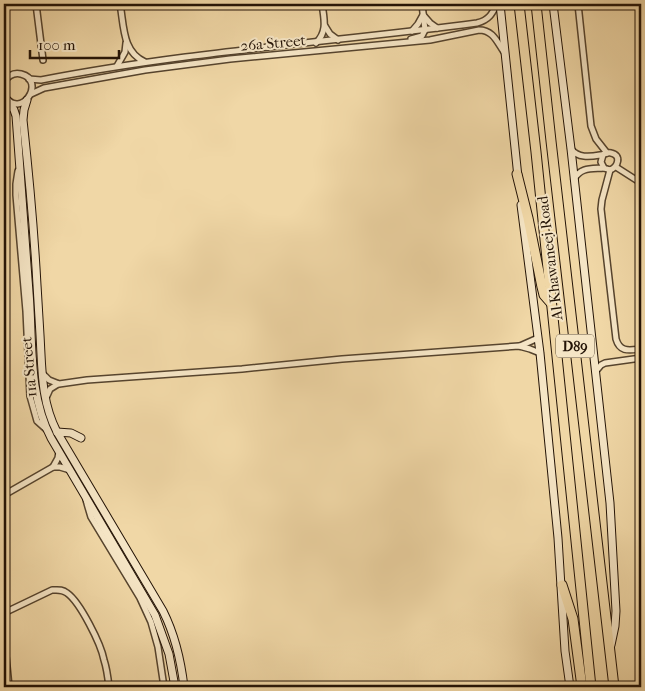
<svg xmlns="http://www.w3.org/2000/svg" width="645" height="691" viewBox="0 0 645 691" font-family="'IM FELL French Canon',serif">
  <style>
    .lines { fill: none; stroke-linecap: round; stroke-linejoin: round }
    .street-casing { stroke: #56442e; stroke-width: 8 }
    .secondary-casing { stroke: #231306; stroke-width: 9 }
    .highway-casing { stroke: #231306; stroke-width: 11 }
    .street { stroke: #f5e5c5; stroke-width: 5 }
    .secondary { stroke: #f5e5c5; stroke-width: 7 }
    .highway { stroke: #f0d7a6; stroke-width: 9 }
    .labels { text-anchor: middle; stroke-width: 4; stroke-linejoin: round; paint-order: stroke }
    .shield { fill: #f5e5c5; stroke: #62523f; stroke-width: 1 }
    .shield-label { font-size: 14px; font-weight: bold; fill: #231306 }
    .street-label { font-size: 15px; fill: #231306; stroke: #f5e5c5 }
  </style>
  <rect width="100%" height="100%" fill="#f0d7a6"/>
  <filter id="stains"><feTurbulence type="fractalNoise" baseFrequency=".004" numOctaves="4"/><feColorMatrix values="0 0 0 0 .2 0 0 0 0 .09 0 0 0 0 .02 0 0 0 .5 -.17"/></filter>
  <radialGradient id="worn" r=".72"><stop offset=".6" stop-color="#630" stop-opacity="0"/><stop offset="1" stop-color="#630" stop-opacity=".3"/></radialGradient>
  <g class="lines">
    <g class="street-casing">
      <g id="street">
        <path d="M 36,4 L 43,60"/>
        <path d="M 120,4 C 124,25 122,52 145,62"/>
        <path d="M 422,4 L 425,30"/>
        <path d="M 578,4 L 591,126 L 596,139 L 607,153"/>
        <path d="M 325,26 L 330,34 L 338,40"/>
        <path d="M 412,31 L 418,24 L 423,15 L 430,23 L 437,28"/>
        <path d="M 411,39 L 422,36 L 425,30"/>
        <path d="M 316,43 C 328,31 324,19 322,4"/>
        <path d="M 117,66 L 125,52 L 126,43"/>
        <path d="M 29,79 L 41,80 C 185,52 332,42 477,23 C 489,20 492,14 497,4"/>
        <path d="M 4,82 C 8,76 13,72 21,74 C 47,80 21,122 4,95"/>
        <path d="M 31,94 L 44,88 L 145,70 L 230,59 L 430,40 L 479,30 C 493,30 497,42 504,52"/>
        <path d="M 571,149 C 578,158 589,157 600,155 C 604,155 607,152 611,153 C 622,155 618,167 610,170 L 604,168 L 601,162 L 603,155"/>
        <path d="M 616,167 L 641,183"/>
        <path d="M 610,170 L 602,200 L 601,209 L 616,339 C 620,353 630,350 641,349"/>
        <path d="M 18,171 L 16,184 L 16,195 L 26,311 L 30,396 L 37,421 L 47,430"/>
        <path d="M 574,179 C 581,167 591,169 604,168"/>
        <path d="M 520,346 L 538,338"/>
        <path d="M 596,371 L 601,365 L 605,363 L 641,358"/>
        <path d="M 42,373 L 49,380 L 59,384 L 87,380 L 242,369 L 342,359 L 519,346 L 530,349 L 540,353"/>
        <path d="M 46,398 L 50,389 L 58,384"/>
        <path d="M 53,467 L 60,467 L 70,470"/>
        <path d="M 4,495 L 53,467 L 58,458 L 59,452"/>
        <path d="M 86,500 L 88,507 L 91,517 L 140,598 L 151,622 L 158,647 L 164,687"/>
        <path d="M 4,613 L 52,590 C 58,590 62,589 67,593 C 80,602 101,644 104,660 C 107,669 108,678 109,687"/>
        <path d="M 4,636 L 9,687"/>
      </g>
    </g>
    <g class="secondary-casing">
      <g id="secondary">
        <path d="M 500,4 L 518,177"/>
        <path d="M 553,4 L 571,149 L 610,503 L 616,611 L 615,626 L 611,645"/>
        <path d="M 27,100 L 24,110 L 23,120 C 29,175 34,230 37,285 C 38,301 39,318 40,335 C 42,369 41,401 57,432 L 163,611 C 175,635 181,661 184,687"/>
        <path d="M 8,101 L 14,110 L 16,116 C 20,175 25,233 29,292 C 33,341 28,394 51,438 L 155,615 L 169,654 L 175,687"/>
        <path d="M 521,205 L 540,353 L 558,538 L 565,651 L 570,687"/>
        <path d="M 57,432 L 71,433 L 81,438"/>
      </g>
    </g>
    <g class="highway-casing">
      <g id="highway">
        <path d="M 519,4 L 536,152 L 591,687"/>
        <path d="M 536,4 L 551,141 L 614,687"/>
        <path d="M 517,174 L 528,218 L 542,287 L 544,295 L 551,303"/>
        <path d="M 562,585 L 573,619 L 582,687"/>
      </g>
    </g>
    <use href="#street" class="street"/>
    <use href="#secondary" class="secondary"/>
    <use href="#highway" class="highway"/>
  </g>
  <g class="labels">
    <rect class="shield" x="556" y="334.5" width="38" height="23" rx="4"/>
    <g class="shield-label">
      <text x="575" y="351">D89</text>
    </g>
    <g class="street-label">
      <text transform="translate(273 43) rotate(-5)" y="5">26a Street</text>
      <text transform="translate(550 258) rotate(-97)" y="5">Al Khawaneej Road</text>
      <text transform="translate(29 367) rotate(-95)" y="5">11a Street</text>
    </g>
  </g>
  <rect width="645" height="691" fill="none" stroke="#f0d7a6" stroke-width="20"/>
  <rect x="5" y="5" width="635" height="681" fill="none" stroke="#231306" stroke-width="2.5"/>
  <rect x="10" y="10" width="625" height="671" fill="none" stroke="#231306"/>
  <path d="M30 50v8h89v-8" fill="none" stroke="#231306" stroke-width="2.5"/>
  <text x="38" y="50" font-size="15" fill="#231306" stroke="#f5e5c5" stroke-width="4" paint-order="stroke">100 m</text>
  <rect width="100%" height="100%" filter="url(#stains)"/>
  <rect width="100%" height="100%" fill="url(#worn)"/>
</svg>
